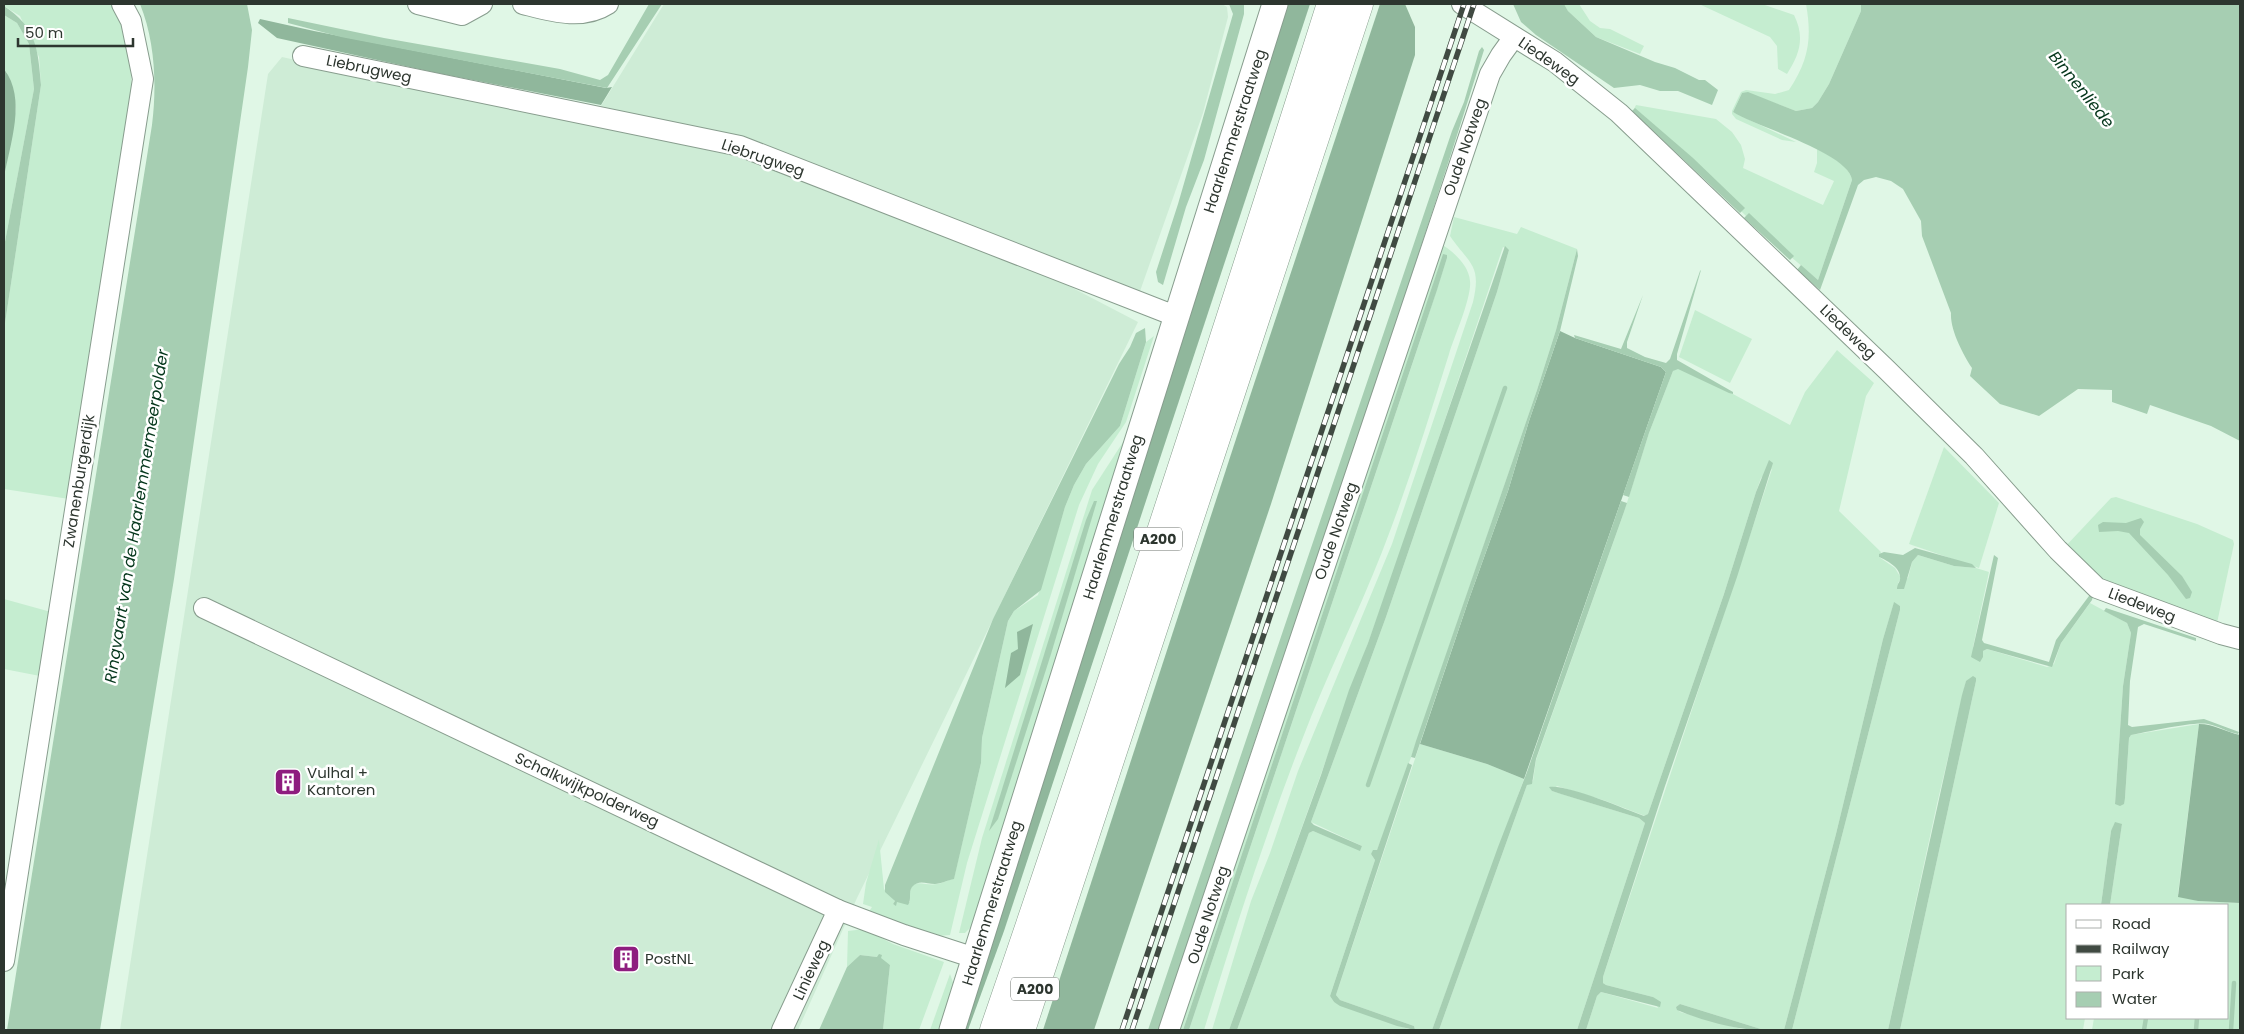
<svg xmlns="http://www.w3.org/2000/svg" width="2244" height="1034" viewBox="0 0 2244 1034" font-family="Poppins,sans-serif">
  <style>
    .built { fill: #ceecd6 }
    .green { fill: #c5edd0 }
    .forest { fill: #90b79c }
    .water { fill: #a6ceb2 }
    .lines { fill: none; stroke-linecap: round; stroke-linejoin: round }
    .stream { stroke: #a6ceb2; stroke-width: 4.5 }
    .minor-casing { stroke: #889d8e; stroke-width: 22 }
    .major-casing { stroke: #889d8e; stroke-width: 27 }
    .highway-casing { stroke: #889d8e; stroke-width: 29 }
    .minor { stroke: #fff; stroke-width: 20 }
    .major { stroke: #fff; stroke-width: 25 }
    .highway { stroke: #fff; stroke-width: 28 }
    .rail-casing { stroke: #404a42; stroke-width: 5.5 }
    .rail { stroke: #fff; stroke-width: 4; stroke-dasharray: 11; stroke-linecap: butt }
    .labels { text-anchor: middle; stroke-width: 5; stroke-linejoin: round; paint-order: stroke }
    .shield { fill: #fff; stroke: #6c726d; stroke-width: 1 }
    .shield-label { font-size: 14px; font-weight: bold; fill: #2d362f }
    .street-label { font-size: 15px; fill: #2d362f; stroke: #fff }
    .poi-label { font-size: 15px; fill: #2d362f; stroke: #fff; text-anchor: start }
    .water-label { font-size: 16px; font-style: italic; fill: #04361b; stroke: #fff }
  </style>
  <rect width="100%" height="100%" fill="#e0f7e6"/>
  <g class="built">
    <path d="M 664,4 L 1222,4 L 1227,7 L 1228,17 L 1203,113 L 1139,294 L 756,143 L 601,106 Z"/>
    <path d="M 282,57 L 748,159 L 1065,284 L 1138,322 L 857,898 L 798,1030 L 120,1030 L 268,74 Z"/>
  </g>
  <g class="green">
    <path d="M 4,4 L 113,4 C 132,37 132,76 131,113 L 69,499 L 4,489 L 4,330 L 41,85 L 39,57 L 20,16 L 4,6 Z"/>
    <path d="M 1564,4 L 1579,4 L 1590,21 L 1600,28 L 1610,29 L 1644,46 L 1640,54 L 1596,37 L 1568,11 Z"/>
    <path d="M 1699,4 L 1762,4 L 1794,15 C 1805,37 1800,54 1787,74 L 1778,69 L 1777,46 L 1770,37 Z"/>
    <path d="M 1806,4 L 1861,4 L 1861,11 L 1829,84 L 1818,102 L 1812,108 L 1796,111 L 1748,93 L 1742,93 L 1733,112 L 1796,142 L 1782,140 L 1736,119 L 1732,114 L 1732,111 L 1741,92 L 1746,90 L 1775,94 L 1789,90 C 1809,60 1812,38 1806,4 Z"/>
    <path d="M 4,15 L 17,23 L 29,44 L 34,89 L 4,247 L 4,178 L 16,108 L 7,73 L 4,69 Z"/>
    <path d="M 1636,105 L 1716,119 L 1732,132 L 1741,145 L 1745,159 L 1743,168 L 1823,205 L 1834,181 L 1814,172 L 1817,163 L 1817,149 C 1829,155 1850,166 1852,180 L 1818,280 L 1762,232 L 1716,186 L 1634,109 Z"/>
    <path d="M 1454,217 L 1517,234 L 1521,227 L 1577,249 L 1556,330 L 1537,390 L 1395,804 L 1377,850 L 1371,854 L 1375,860 L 1330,996 L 1334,1002 L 1411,1030 L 1237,1030 L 1309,833 L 1313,831 L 1360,850 L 1362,846 L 1311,822 L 1386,617 L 1497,292 L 1509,250 L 1503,247 L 1395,568 L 1229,1030 L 1212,1030 L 1251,901 L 1270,853 L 1298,771 L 1392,544 L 1473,302 C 1482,264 1469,264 1450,236 Z"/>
    <path d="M 1439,243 C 1452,250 1469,265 1470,281 C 1472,297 1454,337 1449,354 C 1428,421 1407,488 1382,552 C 1357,616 1326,676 1302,740 C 1265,835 1234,933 1204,1030 L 1189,1030 L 1423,332 L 1447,258 L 1443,255 L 1183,1030 L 1176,1030 Z"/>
    <path d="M 1695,310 L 1752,339 L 1730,383 L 1679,357 Z"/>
    <path d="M 1154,336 L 1126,422 L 1098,464 L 1079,505 L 967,863 L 950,935 L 938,936 L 868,913 L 872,907 L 863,904 L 866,883 L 879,839 L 884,889 L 895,901 L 893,904 L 895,905 L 897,902 L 910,902 C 908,873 923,887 937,884 C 943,883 948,880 954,878 L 981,763 L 982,738 L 1008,621 L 1014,611 L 1038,595 L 1065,507 L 1074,485 L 1086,464 L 1120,426 L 1146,342 Z"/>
    <path d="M 1837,350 L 1874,383 L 1866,396 L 1839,511 L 1881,552 L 1879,557 L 1895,568 L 1901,578 L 1898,583 L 1908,578 L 1912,562 L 1918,555 L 1954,566 L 1976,568 L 1989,572 L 1973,647 L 1983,657 L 1983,651 L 1987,649 L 2047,667 L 2054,664 L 2061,643 L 2090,603 L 2127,623 L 2131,633 L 2123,686 L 2115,804 L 2125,798 L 2129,738 L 2131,735 L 2199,724 L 2178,894 L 2198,901 L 2240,903 L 2240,1030 L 2092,1030 L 2094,1018 L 2228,1018 L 2228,905 L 2110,905 L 2122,824 L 2111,831 L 2101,905 L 2068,905 L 2068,1018 L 2085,1018 L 2083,1030 L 1900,1030 L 1976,681 L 1966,681 L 1937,804 L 1888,1030 L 1792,1030 L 1900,610 L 1900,606 L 1894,603 L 1883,639 L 1836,834 L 1784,1030 L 1764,1030 L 1680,1004 L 1676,1007 L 1680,1012 L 1745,1030 L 1586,1030 L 1597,996 L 1601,992 L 1658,1008 L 1653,997 L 1606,985 L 1603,983 L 1603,977 L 1772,469 L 1761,478 L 1756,492 L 1724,594 L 1648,814 L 1645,816 L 1606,801 L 1557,786 L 1552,791 L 1639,818 L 1645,823 L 1577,1030 L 1439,1030 L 1527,785 L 1533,781 L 1536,760 L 1624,512 L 1649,433 L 1673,371 L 1678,368 L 1733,394 L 1790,425 L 1805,392 Z"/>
    <path d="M 1125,439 L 972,926 L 965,933 L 959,933 L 982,838 L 1092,490 Z"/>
    <path d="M 1944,447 L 1999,503 L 1979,568 L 1909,544 Z"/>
    <path d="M 2116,497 L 2197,524 L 2233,540 L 2234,544 L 2217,623 L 2127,593 L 2095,576 L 2064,548 L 2111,498 Z"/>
    <path d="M 4,599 L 51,612 L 40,676 L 4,669 Z"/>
    <path d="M 1420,744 L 1487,764 L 1524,779 L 1432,1030 L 1415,1030 L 1414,1026 L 1340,1000 L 1336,995 Z"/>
    <path d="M 864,929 L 893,944 L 944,962 L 919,1030 L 883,1030 L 890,965 L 877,957 L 860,955 L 847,967 L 848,931 Z"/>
    <path d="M 950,974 L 955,988 L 944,1030 L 930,1030 Z"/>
  </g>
  <g class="forest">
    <path d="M 1283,4 L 1310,4 L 1004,931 L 968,1030 L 962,1030 Z"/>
    <path d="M 1380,4 L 1405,4 L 1415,27 L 1415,55 L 1271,504 L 1094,1030 L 1043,1030 L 1252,390 Z"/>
    <path d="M 260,19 L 314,31 L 606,88 L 612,87 L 601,105 L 437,73 L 277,38 L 258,23 Z"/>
    <path d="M 4,69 C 27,99 10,143 4,178 Z"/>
    <path d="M 1560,331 L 1575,338 L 1661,367 L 1666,372 L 1524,779 L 1487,764 L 1420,744 L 1469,599 L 1508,491 L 1529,421 Z"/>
    <path d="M 1033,624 L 1020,675 L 1005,688 L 1011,653 L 1018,649 L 1017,632 Z"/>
    <path d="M 2199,724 C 2214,724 2226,732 2240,735 L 2240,903 L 2198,901 L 2178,897 Z"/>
  </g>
  <g class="water">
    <path d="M 140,4 L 247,4 L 252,30 L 248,67 L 174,579 L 100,1030 L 7,1030 L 152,125 C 157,85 155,41 140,4 Z"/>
    <path d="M 649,4 L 662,4 L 607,88 L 341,37 L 288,23 L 288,18 L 384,38 L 560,69 L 600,80 L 608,75 Z"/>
    <path d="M 1229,4 L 1244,4 L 1244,14 L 1204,160 L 1186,207 L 1163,285 L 1158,282 L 1156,272 L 1178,204 L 1233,14 Z"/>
    <path d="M 1513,4 L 1564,4 L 1568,11 L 1596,37 L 1655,62 L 1675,68 L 1699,80 L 1705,80 L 1718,90 L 1712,105 L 1678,91 L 1660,91 L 1640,85 L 1614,88 L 1536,35 L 1521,22 Z"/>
    <path d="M 1861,4 L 2240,4 L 2240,441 L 2211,426 L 2150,405 L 2147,414 L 2112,402 L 2112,390 L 2078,389 L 2039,416 L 2000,404 L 1970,376 L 1972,368 C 1963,354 1950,330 1951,313 L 1922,236 L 1921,221 L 1903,189 L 1891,181 L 1876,177 L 1864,180 L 1858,185 L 1820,290 L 1797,270 L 1801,265 L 1818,280 L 1852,180 C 1849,153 1757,127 1733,112 L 1742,93 L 1748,92 L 1796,111 L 1812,108 L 1818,102 L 1829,84 L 1861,11 Z"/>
    <path d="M 4,6 C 36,27 38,48 41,85 L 4,330 L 4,247 L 34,89 L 29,44 L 17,23 L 4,15 Z"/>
    <path d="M 1482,47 L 1484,50 C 1381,379 1265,703 1159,1030 L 1148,1030 L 1452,131 L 1464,102 L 1479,51 Z"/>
    <path d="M 1635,108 L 1693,158 L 1745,208 L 1740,213 L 1632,111 Z"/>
    <path d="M 1749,213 L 1794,256 L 1790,260 L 1744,218 Z"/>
    <path d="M 1505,246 L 1509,250 L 1497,292 L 1386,617 L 1311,822 L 1314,825 L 1362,846 L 1360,851 L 1313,831 L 1309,833 L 1237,1030 L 1229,1030 L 1321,775 L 1349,690 L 1368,643 Z"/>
    <path d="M 1577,249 L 1578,256 L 1560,331 L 1529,421 L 1508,491 L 1469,599 L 1415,758 L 1411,757 L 1416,741 L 1537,390 L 1556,330 Z"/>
    <path d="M 1443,254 L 1447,255 L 1447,258 L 1437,290 L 1189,1030 L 1183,1030 Z"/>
    <path d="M 1701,270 L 1677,354 L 1677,360 L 1733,392 L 1733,394 L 1729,393 L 1678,369 L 1673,371 L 1649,433 L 1629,497 L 1623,495 L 1666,372 L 1661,367 L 1575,338 L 1574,335 L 1621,349 L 1643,295 L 1627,342 L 1627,348 L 1645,357 L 1666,363 L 1670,359 L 1700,271 Z"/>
    <path d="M 1145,328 L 1146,342 L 1120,426 L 1086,464 L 1074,485 L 1065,507 L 1041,590 L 1014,611 L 1008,621 L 982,738 L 981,763 L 954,879 C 948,880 940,884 935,884 C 926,884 919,879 912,887 C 908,893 912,899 908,905 L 897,902 L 896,906 L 893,904 L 895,901 L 885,892 L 885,885 L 993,619 L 1119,364 L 1130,347 L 1136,333 Z"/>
    <path d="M 1769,460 L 1773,463 L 1737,577 L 1665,786 L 1603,977 L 1603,983 L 1606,985 L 1653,997 L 1661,1002 L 1660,1007 L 1601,992 L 1597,996 L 1586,1030 L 1577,1030 L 1645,823 L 1639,818 L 1561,794 L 1552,791 L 1549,787 C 1568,784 1624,809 1644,816 L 1648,814 L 1724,594 L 1756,492 Z"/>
    <path d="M 1094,501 L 1097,501 L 1051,654 L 998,819 L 989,831 L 1086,520 Z"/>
    <path d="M 1621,501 L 1627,503 L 1624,512 L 1536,759 L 1532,784 L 1527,785 L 1439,1030 L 1432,1030 L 1498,847 L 1527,772 Z"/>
    <path d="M 2141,518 L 2144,522 L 2140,529 L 2140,535 L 2182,576 L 2192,592 L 2190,598 L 2186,599 L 2168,575 L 2129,533 L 2118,531 L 2099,532 L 2098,525 L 2103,522 L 2126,523 Z"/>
    <path d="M 1915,548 L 1972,564 L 1976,568 L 1954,566 L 1918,555 L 1912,562 L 1904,589 L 1897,589 C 1897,584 1901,581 1900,577 C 1900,567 1886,560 1879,557 L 1879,554 L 1884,552 L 1903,555 Z"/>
    <path d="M 1994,555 L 1998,558 L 1982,640 L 1984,643 L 2049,662 L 2056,640 L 2089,596 L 2093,596 L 2092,600 L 2061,643 L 2052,667 L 1987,649 L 1983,651 L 1983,657 L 1980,662 L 1971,657 Z"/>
    <path d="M 1894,602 L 1900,606 L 1900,610 L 1792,1030 L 1784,1030 L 1836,834 L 1883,639 Z"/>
    <path d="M 2106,608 L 2196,638 L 2196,641 L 2144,624 L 2138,627 L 2130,681 L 2128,725 L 2132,727 L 2204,719 L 2239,732 L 2238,734 C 2227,732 2219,726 2208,724 C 2194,721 2147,732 2131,735 L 2129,738 L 2125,798 L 2124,804 L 2120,806 L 2115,804 L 2123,686 L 2131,633 L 2127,623 L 2104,611 Z"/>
    <path d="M 1973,676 L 1976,678 L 1976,681 L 1900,1030 L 1888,1030 L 1962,695 L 1966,681 Z"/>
    <path d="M 1408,763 L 1412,765 L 1336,995 L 1340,1000 L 1414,1026 L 1415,1030 L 1397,1026 L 1340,1006 L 1334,1002 L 1330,996 L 1375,860 L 1371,854 L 1373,850 L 1377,850 Z"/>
    <path d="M 2115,822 L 2122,824 L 2110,905 L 2101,905 L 2111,831 Z"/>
    <path d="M 879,954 L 882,955 L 881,958 L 890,965 L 883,1030 L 819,1030 L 847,967 L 860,955 L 877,957 Z"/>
    <path d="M 1680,1004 L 1764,1030 C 1735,1030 1704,1021 1677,1010 L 1676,1007 Z"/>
  </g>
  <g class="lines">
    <g class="stream">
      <path d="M 1368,785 L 1505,388"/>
      <path d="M 2144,1030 L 2146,1018"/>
      <path d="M 2196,1030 L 2197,1018"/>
      <path d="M 2231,1030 L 2234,983"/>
    </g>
    <g class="minor-casing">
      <g id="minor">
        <path d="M 418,4 L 462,15 L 482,4"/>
        <path d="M 523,4 C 551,11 582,21 608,4"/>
        <path d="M 1462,4 L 1555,62 L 1619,113 L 1887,370 L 1974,456 L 2058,550 L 2097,588 L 2221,634 L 2240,639"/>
        <path d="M 303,56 L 740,146 L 1165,312 L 1177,315"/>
        <path d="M 204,608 L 838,910 L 904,935 L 975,958"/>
        <path d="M 4,961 L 143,79 L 131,21 L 122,4"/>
        <path d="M 782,1030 L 838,910"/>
        <path d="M 1169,1030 L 1490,74 L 1501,55 L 1514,37"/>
      </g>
    </g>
    <g class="major-casing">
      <path id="major" d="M 952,1030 L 1275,4"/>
    </g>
    <g class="highway-casing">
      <g id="highway">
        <path d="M 994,1030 C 1111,690 1222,347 1331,4"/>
        <path d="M 1021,1030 L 1359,4"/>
      </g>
    </g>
    <use href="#minor" class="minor"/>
    <use href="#major" class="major"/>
    <use href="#highway" class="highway"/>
    <g class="rail-casing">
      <g id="rail">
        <path d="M 1122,1030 L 1464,4"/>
        <path d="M 1132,1030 L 1474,4"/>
      </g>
    </g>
    <use href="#rail" class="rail"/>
  </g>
  <defs>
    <g id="building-square" transform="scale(1.4375)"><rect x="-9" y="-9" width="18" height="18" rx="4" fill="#8e1d7f" stroke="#fff"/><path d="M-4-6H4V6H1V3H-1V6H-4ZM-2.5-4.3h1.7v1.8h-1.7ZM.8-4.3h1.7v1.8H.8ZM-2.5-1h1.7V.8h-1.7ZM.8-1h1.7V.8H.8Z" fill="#fff"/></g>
  </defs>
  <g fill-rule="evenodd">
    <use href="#building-square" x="288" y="782"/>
    <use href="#building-square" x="626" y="959"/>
  </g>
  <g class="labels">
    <g class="shield">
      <rect x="1134" y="527.5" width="48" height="23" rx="4"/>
      <rect x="1011" y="977.5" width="48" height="23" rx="4"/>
    </g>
    <g class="shield-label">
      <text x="1158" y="544">A200</text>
      <text x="1035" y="994">A200</text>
    </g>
    <g class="street-label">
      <text transform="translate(1549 61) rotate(35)" y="5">Liedeweg</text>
      <text transform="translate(369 69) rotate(12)" y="5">Liebrugweg</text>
      <text transform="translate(1235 131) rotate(-72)" y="5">Haarlemmerstraatweg</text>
      <text transform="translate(1465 147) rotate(-71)" y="5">Oude Notweg</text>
      <text transform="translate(763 158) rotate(19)" y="5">Liebrugweg</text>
      <text transform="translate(1848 332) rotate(44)" y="5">Liedeweg</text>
      <text transform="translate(79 481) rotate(-81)" y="5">Zwanenburgerdijk</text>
      <text transform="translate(1113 517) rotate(-73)" y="5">Haarlemmerstraatweg</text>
      <text transform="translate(1336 531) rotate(-71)" y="5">Oude Notweg</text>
      <text transform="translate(2142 605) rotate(21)" y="5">Liedeweg</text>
      <text transform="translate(587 790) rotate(25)" y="5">Schalkwijkpolderweg</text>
      <text transform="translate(992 903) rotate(-73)" y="5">Haarlemmerstraatweg</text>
      <text transform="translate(1208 915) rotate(-72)" y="5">Oude Notweg</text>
      <text transform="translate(811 970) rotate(-65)" y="5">Linieweg</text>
    </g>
    <g class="poi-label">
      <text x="307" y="778">Vulhal +<tspan x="307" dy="17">Kantoren</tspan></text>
      <text x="645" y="964">PostNL</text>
    </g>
    <g class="water-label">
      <text transform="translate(2082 89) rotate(51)" y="6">Binnenliede</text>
      <text transform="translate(136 516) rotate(-81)" y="6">Ringvaart van de Haarlemmermeerpolder</text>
    </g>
  </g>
  <rect width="2244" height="1034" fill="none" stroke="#2d362f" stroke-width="10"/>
  <rect x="2066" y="904" width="162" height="115" fill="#ffffff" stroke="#abafac"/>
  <rect x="2076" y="920" width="25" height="8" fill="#ffffff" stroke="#abafac"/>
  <text x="2112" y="929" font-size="15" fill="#2d362f">Road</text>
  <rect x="2076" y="945" width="25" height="8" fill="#404a42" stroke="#abafac"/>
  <text x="2112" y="954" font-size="15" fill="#2d362f">Railway</text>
  <rect x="2076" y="966" width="25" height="15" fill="#c5edd0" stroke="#abafac"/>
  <text x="2112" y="979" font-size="15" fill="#2d362f">Park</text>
  <rect x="2076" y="992" width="25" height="15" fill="#a6ceb2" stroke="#abafac"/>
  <text x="2112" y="1004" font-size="15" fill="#2d362f">Water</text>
  <path d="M18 38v8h115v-8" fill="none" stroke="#2d362f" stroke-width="2.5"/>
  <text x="25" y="38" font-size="15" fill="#2d362f" stroke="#ffffff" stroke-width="4" paint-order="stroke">50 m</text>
</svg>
